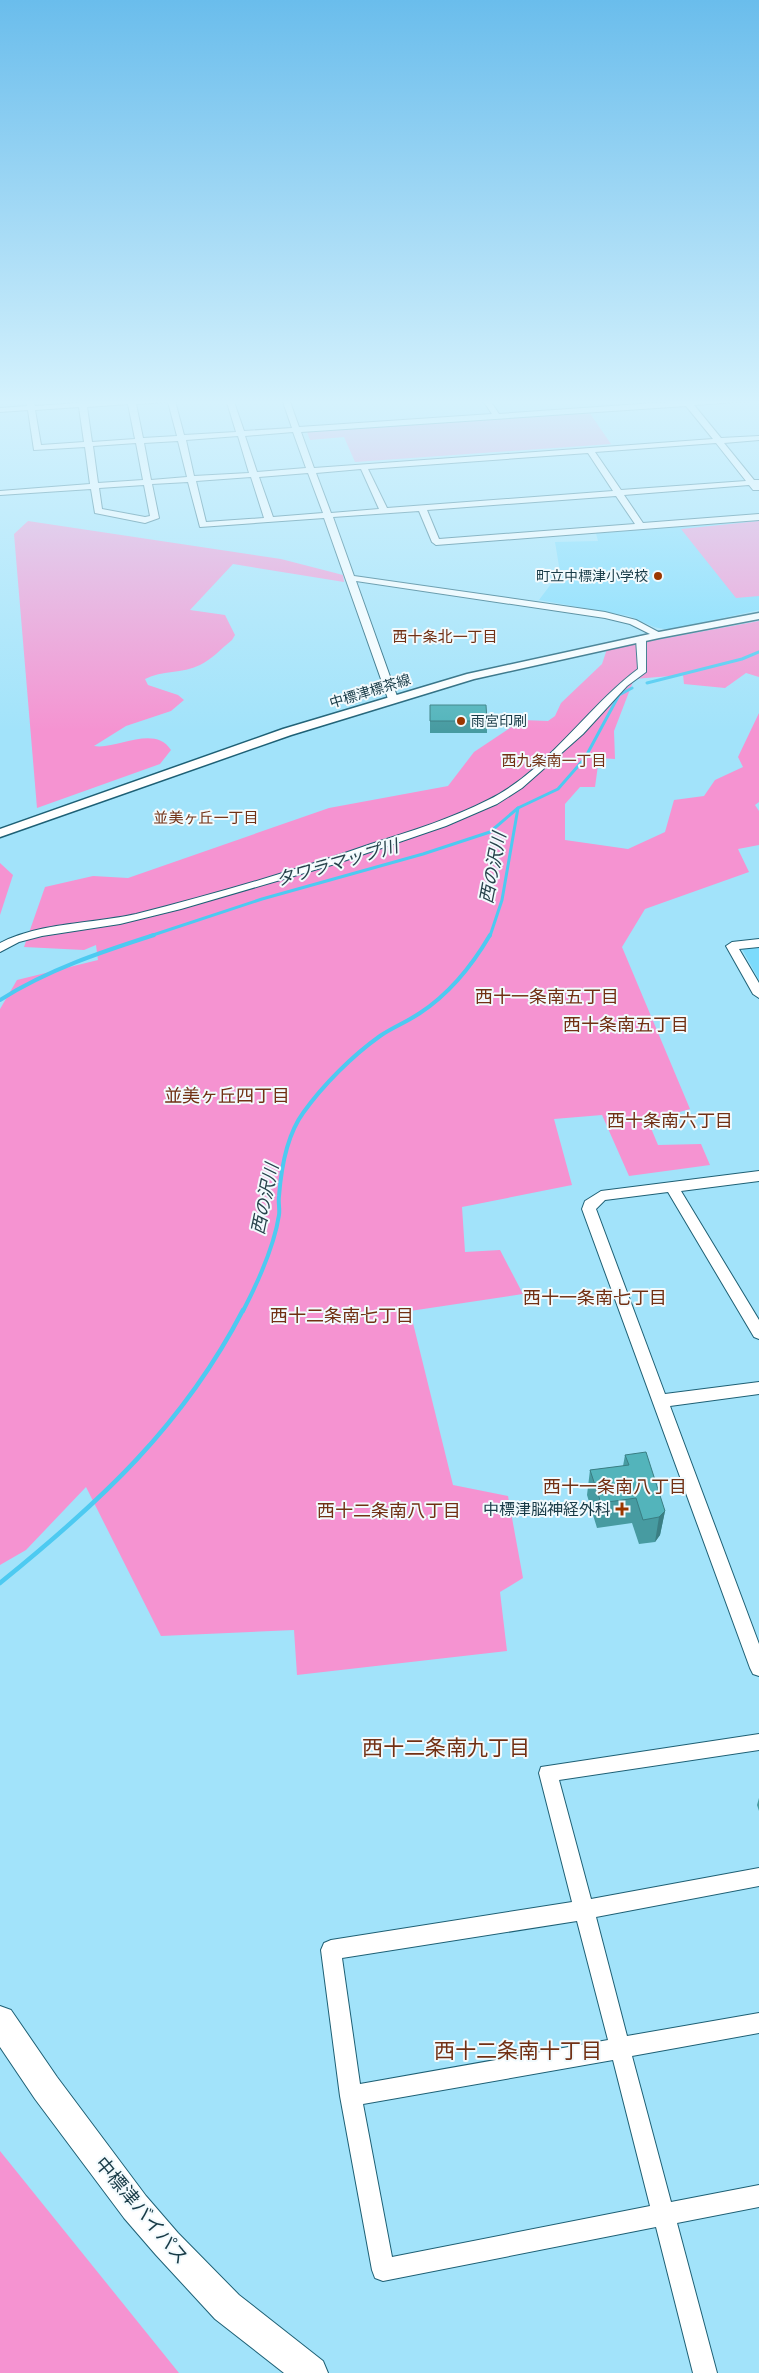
<svg xmlns="http://www.w3.org/2000/svg" width="759" height="2373" viewBox="0 0 759 2373" font-family="'PT Serif','Noto Sans JP',serif">
  <style>
    .built { fill: #7cdbfc }
    .green { fill: #f593d1 }
    .lines { fill: none; stroke-linecap: round; stroke-linejoin: round }
    .stream-far2 { stroke: #4dcaf1; stroke-width: 3 }
    .stream-far1 { stroke: #4dcaf1; stroke-width: 4 }
    .stream { stroke: #4dcaf1; stroke-width: 4.5 }
    .minor-casing { stroke: #1e6075; stroke-width: 2 }
    .major-casing { stroke: #1e6075; stroke-width: 3 }
    .highway-casing { stroke: #1e6075; stroke-width: 2 }
    .minor { fill: #fff; fill-rule: evenodd }
    .major { fill: #fff; fill-rule: evenodd }
    .highway { fill: #fff; fill-rule: evenodd }
    .wall { fill: #479ba1 }
    .shaded-wall { fill: #3a7e83 }
    .building { fill: #53b4bb; stroke: #3a7e83 }
    .poi-dot { fill: #9b3700; stroke: #f2fafd; stroke-width: 2 }
    .labels { text-anchor: middle; stroke-width: 4; stroke-linejoin: round; paint-order: stroke }
    .far-poi-label { font-size: 14px; fill: #183b47; stroke: #f2fafd; text-anchor: end }
    .far-street-label { font-size: 14px; fill: #183b47; stroke: #f2fafd }
    .far-neighbourhood-label { font-size: 15px; fill: #713014; stroke: #f2fafd }
    .poi-label { font-size: 16px; fill: #183b47; stroke: #f2fafd; text-anchor: end }
    .water-label { font-size: 18px; font-style: italic; fill: #28434c; stroke: #f2fafd }
    .neighbourhood-label { font-size: 18px; fill: #713014; stroke: #f2fafd }
    .near-street-label { font-size: 19px; fill: #183b47; stroke: #f2fafd }
    .near-neighbourhood-label { font-size: 21px; fill: #713014; stroke: #f2fafd }
  </style>
  <rect width="100%" height="100%" fill="#a2e3fa"/>
  <g class="built">
    <path d="M 759,520 L 759,610 L 669,630 L 654,627 L 629,616 L 539,600 L 560,572 L 555,542 L 598,541 L 596,533 Z"/>
    <path d="M 759,947 L 759,980 L 742,949 Z"/>
  </g>
  <g class="green">
    <path d="M 589,412 L 611,444 L 355,462 L 344,437 L 310,440 L 307,432 Z"/>
    <path d="M 28,521 L 281,559 L 343,575 L 344,582 L 233,564 L 190,610 L 225,615 L 235,635 L 232,640 C 222,648 211,660 200,665 C 182,674 162,670 145,679 L 148,685 L 178,695 L 184,700 L 171,711 L 126,726 L 94,746 C 117,750 154,724 171,750 L 160,764 L 37,808 L 14,534 Z"/>
    <path d="M 759,521 L 759,596 L 736,598 L 681,529 Z"/>
    <path d="M 759,621 L 759,677 L 746,673 L 725,688 L 684,684 L 683,675 L 634,679 L 614,731 L 615,759 L 599,758 L 595,787 L 580,787 L 565,804 L 565,840 L 628,849 L 665,832 L 674,800 L 704,796 L 715,780 L 743,767 L 738,757 L 759,713 L 759,802 L 755,805 L 759,811 L 759,845 L 738,849 L 749,872 L 645,909 L 622,947 L 690,1109 L 648,1121 L 658,1145 L 701,1144 L 710,1165 L 629,1176 L 602,1115 L 554,1119 L 572,1185 L 462,1207 L 465,1252 L 500,1250 L 523,1294 L 410,1311 L 453,1485 L 508,1496 L 523,1578 L 500,1592 L 507,1651 L 297,1675 L 294,1630 L 161,1636 L 86,1487 L 26,1550 L 0,1565 L 0,1009 L 17,980 L 98,960 L 96,945 L 84,950 L 24,947 L 45,887 L 93,876 L 128,878 L 329,808 L 448,786 L 474,752 L 522,720 L 548,721 L 555,716 L 561,703 L 602,664 L 607,649 Z"/>
    <path d="M 0,863 L 13,875 L 0,915 Z"/>
    <path d="M 0,2151 L 179,2373 L 0,2373 Z"/>
  </g>
  <g class="lines">
    <g class="stream-far2">
      <path d="M 647,683 L 742,659 L 759,652"/>
      <path d="M 150,936 L 262,899 L 423,854 L 490,832 L 518,808 L 558,789 L 585,758 L 619,695 L 632,688"/>
      <path d="M 490,936 L 502,900 L 518,808"/>
    </g>
    <g class="stream-far1">
      <path d="M 0,1000 C 47,970 101,952 154,935"/>
      <path d="M 243,1311 C 258,1282 274,1248 279,1215 C 280,1209 278,1203 279,1196 C 281,1170 287,1135 303,1113 C 323,1085 352,1056 380,1036 C 393,1027 407,1022 420,1013 C 449,994 473,964 490,935"/>
    </g>
    <path class="stream" d="M 0,1583 C 100,1502 183,1426 243,1310"/>
    <g class="minor-casing">
      <g id="minor">
        <path d="M 26,399 L 33,399 L 35,406 L 79,403 L 79,399 L 85,399 L 86,402 L 128,399 L 177,399 L 175,401 L 184,435 L 236,432 L 226,399 L 233,399 L 244,431 L 292,428 L 282,399 L 289,399 L 299,427 L 492,414 L 482,399 L 489,399 L 499,414 L 683,401 L 682,399 L 690,401 L 753,399 L 750,401 L 694,405 L 721,438 L 759,436 L 759,440 L 724,443 L 754,480 L 759,480 L 759,490 L 753,490 L 749,485 L 624,495 L 643,523 L 759,514 L 759,520 L 436,545 L 432,542 L 419,511 L 333,517 L 354,576 L 605,612 L 636,620 L 664,635 L 656,637 L 630,624 L 605,618 L 356,581 L 398,699 L 393,702 L 388,699 L 324,518 L 200,527 L 188,482 L 152,484 L 159,518 L 145,523 L 95,513 L 91,489 L 0,495 L 0,491 L 90,484 L 85,447 L 34,450 L 28,410 L 0,412 L 0,408 L 27,406 ZM 168,402 L 177,436 L 143,438 L 136,404 ZM 128,404 L 135,439 L 92,442 L 87,407 ZM 686,406 L 713,439 L 314,468 L 301,432 ZM 79,407 L 84,442 L 41,445 L 35,410 ZM 293,432 L 306,468 L 257,472 L 245,436 ZM 238,436 L 249,473 L 194,476 L 186,440 ZM 178,441 L 187,477 L 151,480 L 144,443 ZM 136,443 L 143,480 L 98,483 L 93,446 ZM 716,443 L 746,481 L 621,490 L 595,452 ZM 588,453 L 613,491 L 387,508 L 368,469 ZM 361,469 L 379,509 L 331,513 L 316,473 ZM 308,473 L 323,513 L 273,517 L 259,477 ZM 251,477 L 264,518 L 206,522 L 196,481 ZM 144,485 L 150,516 L 145,517 L 102,509 L 99,488 ZM 616,496 L 635,524 L 439,539 L 427,510 Z"/>
        <path d="M 641,636 L 646,639 L 646,672 L 627,686 L 583,734 L 522,788 L 497,804 L 446,826 L 335,864 L 181,909 L 120,924 L 42,936 L 19,942 L 0,952 L 0,943 C 41,922 92,924 136,914 C 215,894 294,871 371,844 C 411,831 451,819 488,800 C 546,772 587,707 638,669 L 636,639 Z"/>
        <path d="M 759,939 L 759,947 L 739,949 L 759,983 L 759,998 L 753,994 L 726,946 L 732,942 Z"/>
        <path d="M 759,1171 L 759,1181 L 681,1191 L 759,1320 L 759,1339 L 754,1337 L 668,1192 L 605,1200 L 596,1209 L 665,1394 L 759,1382 L 759,1394 L 670,1406 L 759,1644 L 759,1676 L 753,1674 L 750,1668 L 582,1209 L 585,1201 L 601,1191 Z"/>
        <path d="M 759,1734 L 759,1750 L 559,1780 L 591,1899 L 759,1868 L 759,1886 L 596,1917 L 627,2036 L 759,2013 L 759,2033 L 632,2056 L 671,2202 L 759,2185 L 759,2207 L 677,2223 L 717,2373 L 693,2373 L 656,2227 L 383,2281 L 375,2278 L 372,2270 L 340,2096 L 321,1950 L 324,1943 L 331,1940 L 572,1902 L 539,1773 L 541,1767 ZM 577,1921 L 608,2040 L 360,2084 L 342,1958 ZM 613,2060 L 650,2206 L 392,2257 L 363,2104 Z"/>
      </g>
    </g>
    <g class="major-casing">
      <path id="major" d="M 759,613 L 759,619 L 659,638 L 474,679 L 291,735 L 0,837 L 0,829 L 283,729 L 467,674 L 659,632 Z"/>
    </g>
    <g class="highway-casing">
      <path id="highway" d="M 0,2006 L 11,2010 L 57,2077 L 146,2196 L 178,2233 L 239,2295 L 323,2361 L 328,2373 L 284,2373 L 215,2319 L 156,2255 L 124,2218 L 35,2099 L 0,2047 Z"/>
    </g>
    <use href="#minor" class="minor"/>
    <use href="#major" class="major"/>
    <use href="#highway" class="highway"/>
  </g>
  <g class="wall">
    <path d="M 430,705 L 487,721 L 487,733 L 430,733 Z"/>
    <path d="M 625,1455 L 665,1511 L 660,1535 L 655,1542 L 639,1544 L 632,1523 L 597,1528 L 587,1495 L 590,1470 L 623,1466 Z"/>
    <path d="M 759,1798 L 759,1811 L 757,1805 Z"/>
  </g>
  <path class="shaded-wall" d="M 665,1511 L 660,1535 L 655,1542 L 659,1517 Z"/>
  <g class="building">
    <path d="M 430,705 L 486,705 L 487,721 L 430,721 Z"/>
    <path d="M 646,1452 L 665,1511 L 659,1517 L 643,1520 L 636,1498 L 601,1503 L 590,1470 L 629,1465 L 625,1455 Z"/>
  </g>
  <linearGradient id="sky" x2="0" y2="1"><stop stop-color="#6abdec"/><stop offset="0.55" stop-color="#d5f2fd"/><stop offset="1" stop-color="#d5f2fd" stop-opacity="0"/></linearGradient>
  <rect width="759" height="731" fill="url(#sky)"/>
  <g class="poi-dot">
    <circle cx="658" cy="576" r="5"/>
    <circle cx="461" cy="721" r="5"/>
    <path d="M619.5 1501.5h5v5h5v5h-5v5h-5v-5h-5v-5h5z"/>
  </g>
  <g class="labels">
    <g class="far-poi-label">
      <text x="648" y="581">町立中標津小学校</text>
      <text x="471" y="726" text-anchor="start">雨宮印刷</text>
    </g>
    <g class="far-street-label">
      <text transform="translate(370 691) rotate(-17)" y="5">中標津標茶線</text>
    </g>
    <g class="far-neighbourhood-label">
      <text x="445" y="642">西十条北一丁目</text>
      <text x="554" y="766">西九条南一丁目</text>
      <text x="206" y="823">並美ヶ丘一丁目</text>
    </g>
    <g class="poi-label">
      <text x="611" y="1515">中標津脳神経外科</text>
    </g>
    <g class="water-label">
      <text transform="translate(337 863) rotate(-16)" y="6">タワラマップ川</text>
      <text transform="translate(493 868) rotate(-79)" y="6">西の沢川</text>
      <text transform="translate(265 1199) rotate(-78)" y="6">西の沢川</text>
    </g>
    <g class="neighbourhood-label">
      <text x="547" y="1003">西十一条南五丁目</text>
      <text x="626" y="1031">西十条南五丁目</text>
      <text x="227" y="1102">並美ヶ丘四丁目</text>
      <text x="670" y="1127">西十条南六丁目</text>
      <text x="595" y="1304">西十一条南七丁目</text>
      <text x="342" y="1322">西十二条南七丁目</text>
      <text x="615" y="1493">西十一条南八丁目</text>
      <text x="389" y="1517">西十二条南八丁目</text>
    </g>
    <g class="near-street-label">
      <text transform="translate(142 2210) rotate(50)" y="7">中標津バイパス</text>
    </g>
    <g class="near-neighbourhood-label">
      <text x="446" y="1755">西十二条南九丁目</text>
      <text x="518" y="2058">西十二条南十丁目</text>
    </g>
  </g>
</svg>
